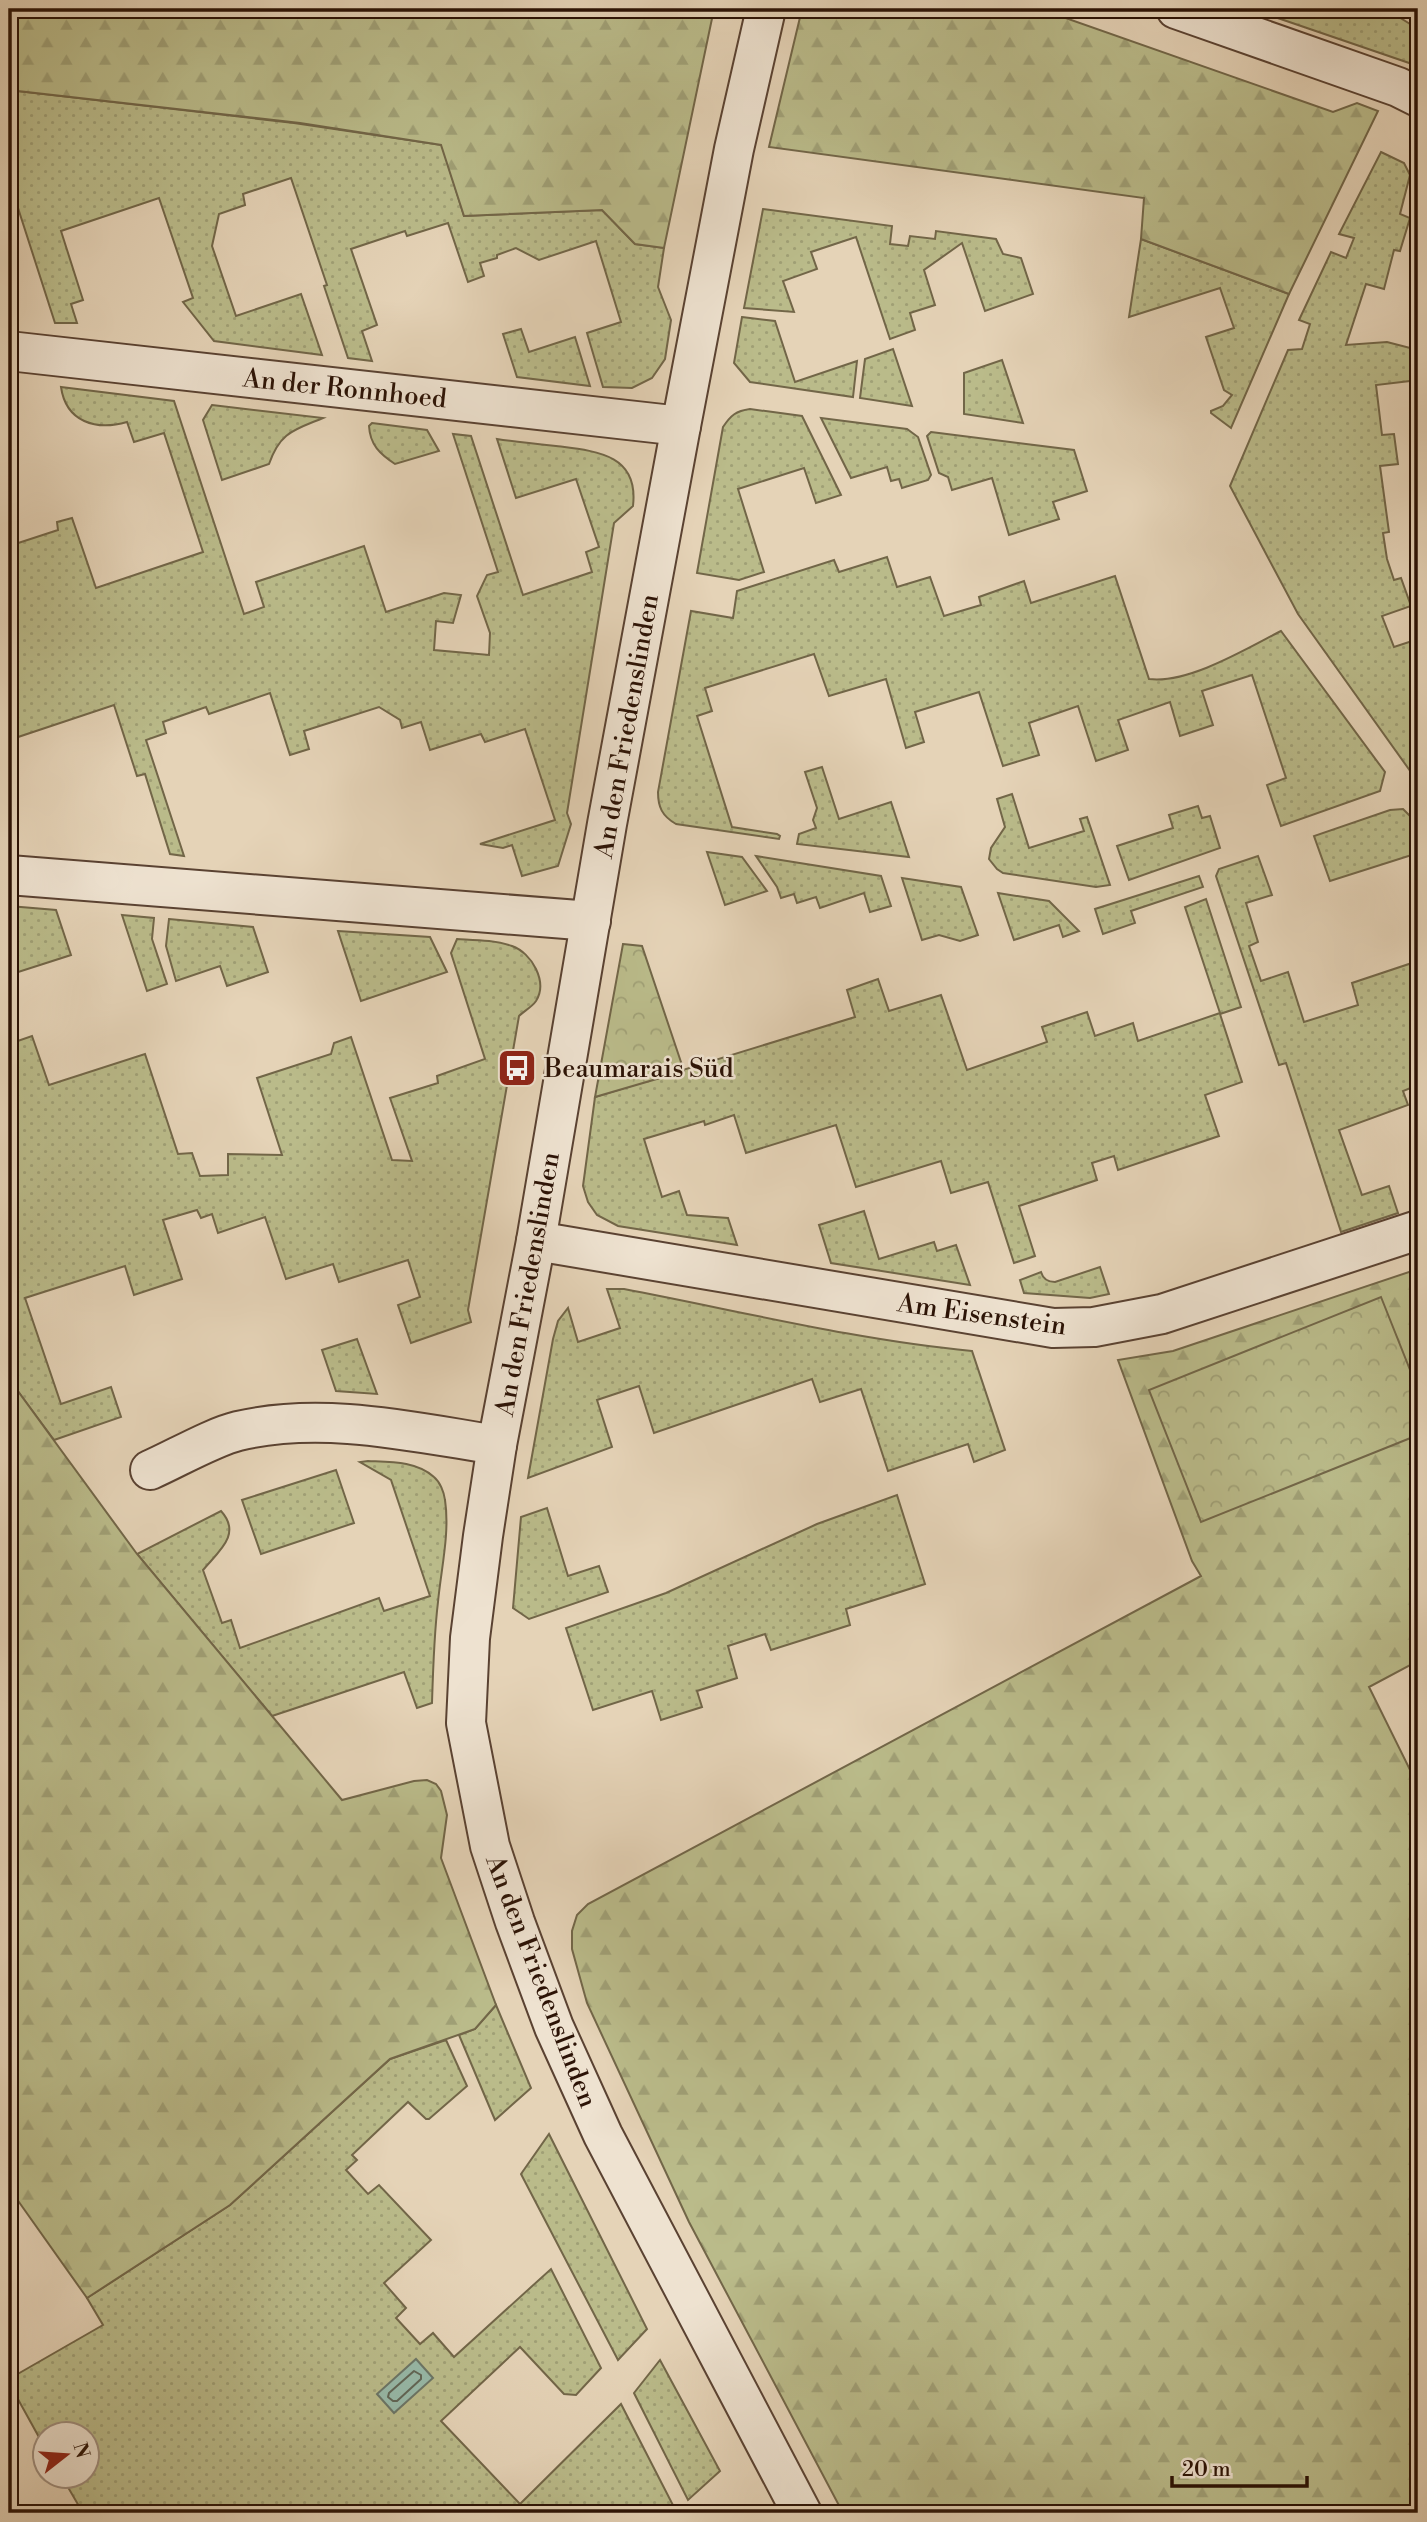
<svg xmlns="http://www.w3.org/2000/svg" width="1427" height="2522" viewBox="0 0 1427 2522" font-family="'Libre Bodoni',serif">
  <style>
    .grass { fill: url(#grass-dots); stroke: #726648; stroke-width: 2 }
    .forest { fill: url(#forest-firs); stroke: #726648; stroke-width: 2 }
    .park { fill: url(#park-crowns); stroke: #726648; stroke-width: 2 }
    .water { fill: #97b9a8; stroke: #6c7667; stroke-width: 2 }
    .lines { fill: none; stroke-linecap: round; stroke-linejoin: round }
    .shore { stroke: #616656; stroke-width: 2 }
    .street-casing { stroke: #5a4232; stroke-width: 42 }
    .street { stroke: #eee2d0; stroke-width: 38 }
    .labels { text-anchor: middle; stroke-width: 5; stroke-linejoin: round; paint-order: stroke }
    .street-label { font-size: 26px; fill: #2b1205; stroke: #eee2d0 }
    .poi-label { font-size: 26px; fill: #2b1205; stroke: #eee2d0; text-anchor: start }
  </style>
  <defs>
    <pattern id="grass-dots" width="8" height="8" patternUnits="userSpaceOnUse" patternTransform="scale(1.75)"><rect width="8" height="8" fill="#babb8a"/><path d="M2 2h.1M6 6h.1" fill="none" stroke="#a0a076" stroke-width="1.8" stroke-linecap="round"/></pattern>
    <pattern id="forest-firs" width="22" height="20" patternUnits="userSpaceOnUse" patternTransform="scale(1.75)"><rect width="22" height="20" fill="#babb8a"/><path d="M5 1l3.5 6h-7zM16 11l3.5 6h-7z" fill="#a0a076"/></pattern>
    <pattern id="park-crowns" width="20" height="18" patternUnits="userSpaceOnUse" patternTransform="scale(1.75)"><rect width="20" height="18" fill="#babb8a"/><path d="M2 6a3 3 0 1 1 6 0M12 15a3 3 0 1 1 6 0" fill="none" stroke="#a0a076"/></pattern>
  </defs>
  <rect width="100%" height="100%" fill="#e5d3b7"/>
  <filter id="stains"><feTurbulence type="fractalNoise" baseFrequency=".00286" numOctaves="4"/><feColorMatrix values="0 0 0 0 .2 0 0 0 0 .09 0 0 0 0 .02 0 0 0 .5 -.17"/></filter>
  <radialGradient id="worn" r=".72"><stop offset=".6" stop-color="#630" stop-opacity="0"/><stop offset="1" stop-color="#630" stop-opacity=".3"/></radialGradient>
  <g class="grass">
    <path d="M 1273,9 L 1354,9 L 1367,17 L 1372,9 L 1386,9 L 1418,29 L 1418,66 L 1269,15 Z"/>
    <path d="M 9,90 L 294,123 L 442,145 L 464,216 L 602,210 L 635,244 L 664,248 L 658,287 L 671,320 L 665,359 L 652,378 L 632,388 L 603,387 L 587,333 L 621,322 L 596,241 L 539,260 L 516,248 L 497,255 L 497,258 L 480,263 L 484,276 L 468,282 L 448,223 L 407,236 L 405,231 L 351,249 L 377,325 L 362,331 L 372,361 L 348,358 L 324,286 L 327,285 L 291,178 L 243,194 L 245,205 L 219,214 L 212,246 L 236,316 L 301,294 L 322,355 L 214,341 L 183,302 L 193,298 L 159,198 L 61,231 L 83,300 L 71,304 L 77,323 L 55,323 L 9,180 Z"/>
    <path d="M 1381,152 L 1404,163 L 1410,175 L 1400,214 L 1410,218 L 1400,251 L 1394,250 L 1384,289 L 1366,284 L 1346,345 L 1387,342 L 1418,350 L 1418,380 L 1376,385 L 1382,435 L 1394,434 L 1398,464 L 1380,466 L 1389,532 L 1383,533 L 1387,559 L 1394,580 L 1401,578 L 1411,606 L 1382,616 L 1394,647 L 1415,640 L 1418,651 L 1418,782 L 1298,614 L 1230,486 L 1288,350 L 1302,349 L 1310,324 L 1299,320 L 1331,252 L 1346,258 L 1354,238 L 1339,234 Z"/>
    <path d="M 763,209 L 892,226 L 890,244 L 908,246 L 910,236 L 935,239 L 936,231 L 996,239 L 1003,254 L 1021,258 L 1033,294 L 985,311 L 962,243 L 924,270 L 935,305 L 910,313 L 915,330 L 890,339 L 856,237 L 811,252 L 817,269 L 783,281 L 794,312 L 744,308 Z"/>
    <path d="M 1141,239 L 1289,294 L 1231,428 L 1211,413 L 1211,411 L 1223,406 L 1232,395 L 1224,390 L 1206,337 L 1234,328 L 1220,288 L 1129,317 Z"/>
    <path d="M 742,317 L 775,321 L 795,382 L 857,361 L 853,397 L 750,382 L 734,363 Z"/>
    <path d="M 521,329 L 529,352 L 575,337 L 590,386 L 517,377 L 503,334 Z"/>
    <path d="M 893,349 L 912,406 L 860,398 L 865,359 Z"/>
    <path d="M 1002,360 L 1023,423 L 964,414 L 964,373 Z"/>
    <path d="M 61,387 L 174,401 L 244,614 L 264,607 L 256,582 L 364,546 L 386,612 L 444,593 L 461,595 L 453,623 L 436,621 L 434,650 L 489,655 L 490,633 L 477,596 L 487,575 L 498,572 L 453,434 L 471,436 L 523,595 L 592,572 L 586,552 L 599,547 L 576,479 L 516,498 L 497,439 C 516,442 536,444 556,446 C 596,451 639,454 633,506 L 614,523 L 567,813 L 571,824 L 558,866 L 522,876 L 512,845 L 503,848 L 480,844 L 555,820 L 525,729 L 485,742 L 481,734 L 430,750 L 421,722 L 402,728 L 400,720 L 379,707 L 304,731 L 309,749 L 290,755 L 270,693 L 209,714 L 206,707 L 163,722 L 166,733 L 146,740 L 184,856 L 170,854 L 145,774 L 137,776 L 114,705 L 9,740 L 9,546 L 58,530 L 57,522 L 72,518 L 96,588 L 203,552 L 164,433 L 134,442 L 127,422 C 96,431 66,422 61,387 Z"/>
    <path d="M 212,405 L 323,418 C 294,430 280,432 269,464 L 222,480 L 203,420 Z"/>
    <path d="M 750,409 L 802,416 L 841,495 L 816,503 L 804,468 L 738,489 L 764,572 L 739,580 L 697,573 L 723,427 C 731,415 736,411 750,409 Z"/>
    <path d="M 821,418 L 907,429 L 918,437 L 931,475 L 928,480 L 902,488 L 899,479 L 891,481 L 887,467 L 851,478 Z"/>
    <path d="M 372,423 L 427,430 L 439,451 L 395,464 C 380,454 370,445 369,426 Z"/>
    <path d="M 931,432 L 1074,450 L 1087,491 L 1053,502 L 1059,519 L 1009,535 L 992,478 L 952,490 L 948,477 L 939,473 L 927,436 Z"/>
    <path d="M 887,557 L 897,587 L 930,577 L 944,616 L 981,605 L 979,597 L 1024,581 L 1031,603 L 1115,576 L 1149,679 C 1188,684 1246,649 1281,631 L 1385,772 L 1380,791 L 1281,826 L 1267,785 L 1286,778 L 1252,675 L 1202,691 L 1213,725 L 1180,736 L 1170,702 L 1118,720 L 1128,750 L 1096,761 L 1078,706 L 1029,723 L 1039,755 L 1003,766 L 979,692 L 915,712 L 924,742 L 906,748 L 886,679 L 829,696 L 814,654 L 705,688 L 712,711 L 697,716 L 732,827 L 777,834 L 780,836 L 779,839 L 676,824 C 662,816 658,807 658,792 L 691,611 L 733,618 L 737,591 L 834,560 L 839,572 Z"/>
    <path d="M 822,767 L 839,819 L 891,802 L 909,857 L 797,844 L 799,834 L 816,828 L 813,820 L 817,808 L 805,772 Z"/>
    <path d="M 1012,794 L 1029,848 L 1084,831 L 1080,819 L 1087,817 L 1110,885 L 1096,887 L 1003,873 L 997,869 L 989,859 L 991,848 L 1005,827 L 997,799 Z"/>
    <path d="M 1198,806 L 1202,818 L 1210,816 L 1220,848 L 1129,880 L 1117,846 L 1173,828 L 1169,815 Z"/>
    <path d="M 1403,809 L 1418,824 L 1418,853 L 1330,881 L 1314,836 L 1390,810 Z"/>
    <path d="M 707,852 L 742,857 L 767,891 L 725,905 Z"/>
    <path d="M 756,856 L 881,876 L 891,906 L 870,912 L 864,893 L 820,908 L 816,897 L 797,903 L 794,894 L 781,898 L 777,887 Z"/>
    <path d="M 1258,856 L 1272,895 L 1246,903 L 1258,942 L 1249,946 L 1261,981 L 1288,972 L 1304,1022 L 1358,1005 L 1352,983 L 1418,961 L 1418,1085 L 1403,1091 L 1408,1105 L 1339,1130 L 1362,1195 L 1389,1186 L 1398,1213 L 1341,1232 L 1286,1063 L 1279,1065 L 1216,876 L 1219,869 Z"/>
    <path d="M 1199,876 L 1203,887 L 1131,911 L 1135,923 L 1103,934 L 1095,909 Z"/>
    <path d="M 902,878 L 961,887 L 978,935 L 960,941 L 939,935 L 922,940 Z"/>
    <path d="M 998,893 L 1049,901 L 1079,931 L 1063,937 L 1059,925 L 1014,940 Z"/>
    <path d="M 1206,899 L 1241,1007 L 1220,1014 L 1242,1082 L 1205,1095 L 1219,1136 L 1118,1170 L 1114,1156 L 1092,1163 L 1097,1180 L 1019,1206 L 1035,1256 L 1014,1263 L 988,1182 L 951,1193 L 941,1161 L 856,1187 L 836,1125 L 746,1153 L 734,1115 L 705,1125 L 704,1121 L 644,1139 L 662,1197 L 679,1191 L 687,1215 L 728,1218 L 737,1245 L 618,1226 L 597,1215 L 588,1202 L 583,1186 L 595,1097 L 855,1017 L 847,990 L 878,979 L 889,1011 L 941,995 L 967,1070 L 1047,1042 L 1042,1027 L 1087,1012 L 1095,1036 L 1133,1023 L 1138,1041 L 1220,1013 L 1185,907 Z"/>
    <path d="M 9,906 L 56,910 L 71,955 L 12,974 L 9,965 Z"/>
    <path d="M 122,915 L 154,918 L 152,939 L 167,984 L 147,991 Z"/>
    <path d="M 169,919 L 253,927 L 268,972 L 227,986 L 220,966 L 176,981 L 166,946 Z"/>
    <path d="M 338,931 L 430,937 L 447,972 L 361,1001 Z"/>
    <path d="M 457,939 C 475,940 495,940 512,946 C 532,953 548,982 536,1001 C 532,1007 524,1011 519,1016 L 468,1310 L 471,1322 L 411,1343 L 398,1305 L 420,1297 L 408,1260 L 339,1282 L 333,1264 L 286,1279 L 265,1217 L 218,1233 L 212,1214 L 201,1218 L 197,1210 L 163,1220 L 182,1279 L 134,1295 L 125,1266 L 25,1298 L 61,1404 L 111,1387 L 121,1417 L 54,1440 L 9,1379 L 9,1044 L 32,1036 L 49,1085 L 145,1054 L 178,1154 L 192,1153 L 200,1176 L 228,1175 L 228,1154 L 282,1155 L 257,1078 L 331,1054 L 334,1043 L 351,1037 L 392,1160 L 412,1161 L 390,1098 L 438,1083 L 437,1076 L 485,1059 L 451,953 Z"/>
    <path d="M 864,1211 L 879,1259 L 934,1242 L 937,1251 L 956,1245 L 970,1285 L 831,1263 L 819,1225 Z"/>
    <path d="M 1100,1267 L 1109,1294 L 1090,1298 L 1024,1293 L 1020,1280 L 1041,1272 C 1043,1279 1048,1282 1055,1282 Z"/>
    <path d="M 607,1289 L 624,1289 C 740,1311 855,1340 972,1351 L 1005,1450 L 974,1462 L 968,1444 L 888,1471 L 861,1389 L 820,1402 L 812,1379 L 654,1433 L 639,1386 L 597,1400 L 612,1447 L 528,1478 L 553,1339 L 558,1321 L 568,1308 L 578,1342 L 620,1328 Z"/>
    <path d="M 357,1339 L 377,1394 L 336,1391 L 322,1350 Z"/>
    <path d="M 368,1461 C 390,1462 416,1461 434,1477 C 440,1482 444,1492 445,1500 C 450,1533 441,1569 438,1602 C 434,1635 433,1669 432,1703 L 417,1708 L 404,1672 L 272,1716 L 137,1554 L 221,1511 C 242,1534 219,1551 203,1570 L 222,1623 L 231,1620 L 240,1648 L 379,1598 L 384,1611 L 430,1596 L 391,1480 L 360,1462 Z"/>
    <path d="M 336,1470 L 354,1523 L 261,1554 L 242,1500 Z"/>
    <path d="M 897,1495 L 925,1584 L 846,1609 L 850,1625 L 771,1650 L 765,1634 L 728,1646 L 737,1678 L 697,1691 L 702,1707 L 661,1720 L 652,1691 L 593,1710 L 566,1628 L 666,1593 L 817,1524 Z"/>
    <path d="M 547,1508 L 568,1576 L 599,1566 L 608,1592 L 529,1619 L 513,1608 L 521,1517 Z"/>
    <path d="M 496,2005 L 531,2088 L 495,2120 L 459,2035 L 475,2029 Z"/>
    <path d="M 446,2040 L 467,2086 L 429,2119 L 426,2119 L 408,2102 L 352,2155 L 357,2160 L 346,2170 L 368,2194 L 379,2185 L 431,2240 L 384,2283 L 406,2308 L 396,2318 L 420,2344 L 433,2333 L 454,2357 L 551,2269 L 601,2368 L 576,2395 L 564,2394 L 520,2347 L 441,2421 L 520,2504 L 621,2404 L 677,2513 L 83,2513 L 62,2477 L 88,2476 L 88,2434 L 46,2434 L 45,2448 L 9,2383 L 9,2379 L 103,2325 L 87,2298 L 230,2205 L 390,2059 Z"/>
    <path d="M 549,2134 L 647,2329 L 618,2360 L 521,2174 Z"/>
    <path d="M 660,2360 L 720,2471 L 688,2500 L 634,2393 Z"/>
  </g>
  <g class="forest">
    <path d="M 9,9 L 714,9 L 664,248 L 635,244 L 602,210 L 464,216 L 441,145 L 300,123 L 9,90 Z"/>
    <path d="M 802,9 L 1040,9 L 1333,112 L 1357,103 L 1378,111 L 1289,294 L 1141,239 L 1144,198 L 769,147 Z"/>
    <path d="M 1418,1269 L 1418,1487 L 1413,1490 L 1418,1501 L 1418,1661 L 1369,1687 L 1418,1786 L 1418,2513 L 843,2513 L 689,2222 L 587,2003 L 572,1949 L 572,1931 L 577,1915 L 588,1904 L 1201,1576 L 1192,1561 L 1118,1360 L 1173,1351 Z"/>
    <path d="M 9,1379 L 137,1554 L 342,1800 L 414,1781 L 427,1780 L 436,1784 L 441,1791 L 447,1815 L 441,1858 L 496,2005 L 475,2029 L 390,2059 L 230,2205 L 87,2298 L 9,2188 Z"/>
  </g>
  <g class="park">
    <path d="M 623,944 L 642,946 L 684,1071 L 595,1097 Z"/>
    <path d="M 1381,1297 L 1418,1390 L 1418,1435 L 1201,1522 L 1149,1390 Z"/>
  </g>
  <path class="water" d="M 416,2359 L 433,2378 L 394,2413 L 377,2394 Z"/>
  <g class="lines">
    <path class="shore" d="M 414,2371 L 421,2375 L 421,2379 L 397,2401 L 393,2401 L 388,2397 L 389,2393 Z"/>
    <g class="street-casing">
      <g id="street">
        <path d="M 766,9 L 734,149 L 681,426 L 607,824 L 536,1241 L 497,1445 L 483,1536 L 470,1638 L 466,1723 L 490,1846 L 515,1922 L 554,2027 L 603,2135 L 802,2513"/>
        <path d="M 1176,9 L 1398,87 L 1418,97"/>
        <path d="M 9,351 L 681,426"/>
        <path d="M 9,875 L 591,921"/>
        <path d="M 536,1241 L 1053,1328 L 1094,1327 L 1162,1314 L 1418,1230"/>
        <path d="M 150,1470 C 175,1459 213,1437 238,1431 C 323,1411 413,1432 497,1445"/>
      </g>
    </g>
    <use href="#street" class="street"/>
  </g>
  <defs>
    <g id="bus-square" transform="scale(2.0125)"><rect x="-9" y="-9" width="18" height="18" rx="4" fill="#8f2418" stroke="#eee2d0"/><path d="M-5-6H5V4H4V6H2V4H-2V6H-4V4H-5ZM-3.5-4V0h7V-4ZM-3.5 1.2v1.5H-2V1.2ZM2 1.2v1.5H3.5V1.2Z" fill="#fff"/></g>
  </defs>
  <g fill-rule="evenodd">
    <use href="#bus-square" x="517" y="1068"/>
  </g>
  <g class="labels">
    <g class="street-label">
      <text transform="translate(345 388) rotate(6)" y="9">An der Ronnhoed</text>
      <text transform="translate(626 726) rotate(-80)" y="9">An den Friedenslinden</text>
      <text transform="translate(527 1284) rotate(-80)" y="9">An den Friedenslinden</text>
      <text transform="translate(982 1314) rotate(8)" y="9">Am Eisenstein</text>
      <text transform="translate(542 1981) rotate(69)" y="9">An den Friedenslinden</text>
    </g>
    <g class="poi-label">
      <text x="544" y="1077">Beaumarais Süd</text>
    </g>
  </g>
  <rect width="1427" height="2522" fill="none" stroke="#e5d3b7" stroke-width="35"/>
  <rect x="10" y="10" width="1406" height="2501" fill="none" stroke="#2b1205" stroke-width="3.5"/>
  <rect x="18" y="18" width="1392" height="2487" fill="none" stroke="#2b1205" stroke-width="2"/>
  <g transform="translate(66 2455) rotate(73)"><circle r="33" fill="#eee2d0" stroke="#a08f7f" stroke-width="2"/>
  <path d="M0-5L12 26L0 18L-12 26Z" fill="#8f2418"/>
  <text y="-10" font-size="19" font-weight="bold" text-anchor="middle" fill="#2b1205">N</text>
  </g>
  <path d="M1172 2476v10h135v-10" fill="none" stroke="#2b1205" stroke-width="3.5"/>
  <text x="1182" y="2476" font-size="21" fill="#2b1205" stroke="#eee2d0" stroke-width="5" paint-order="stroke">20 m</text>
  <rect width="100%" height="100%" filter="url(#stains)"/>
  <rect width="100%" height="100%" fill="url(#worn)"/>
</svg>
